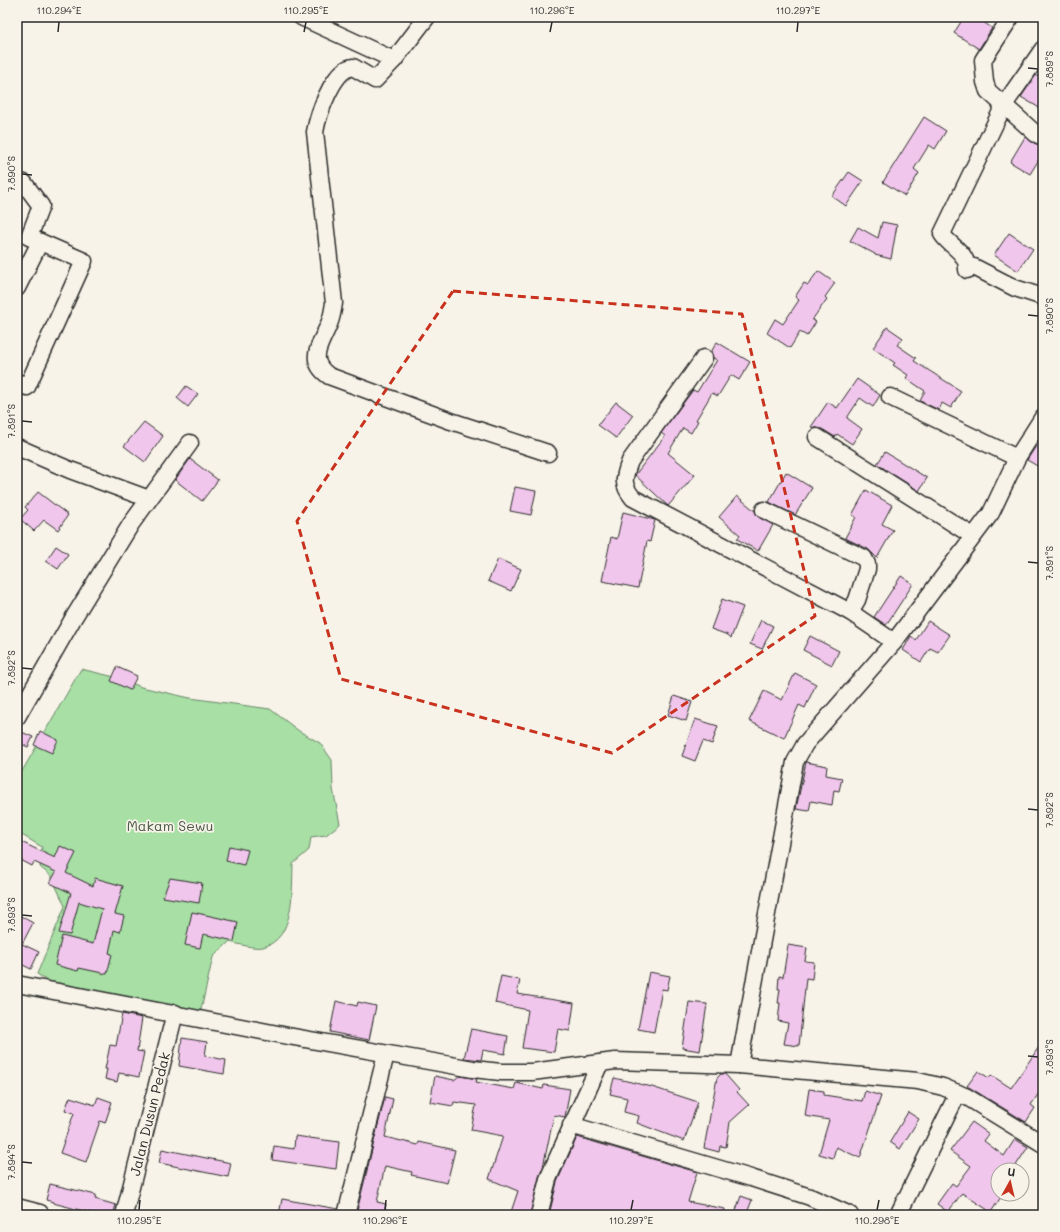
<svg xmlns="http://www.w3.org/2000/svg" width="1060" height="1232" viewBox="0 0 1060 1232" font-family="Mali,sans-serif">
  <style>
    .green { fill: #a7dfa4; stroke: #698568 }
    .building { fill: #f1c6ec; stroke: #2b2b2b }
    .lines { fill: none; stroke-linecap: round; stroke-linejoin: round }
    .minor-casing { stroke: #2b2b2b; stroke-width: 19 }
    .minor { stroke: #f7f3e8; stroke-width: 16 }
    .marked { fill: none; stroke: #c8321e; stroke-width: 3; stroke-dasharray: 8 5; stroke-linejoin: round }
    .ticks { fill: none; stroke: #2b2b2b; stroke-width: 1.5 }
    .labels { text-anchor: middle; stroke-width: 3.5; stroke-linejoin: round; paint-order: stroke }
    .park-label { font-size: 14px; fill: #4a5849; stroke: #f7f3e8 }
    .street-label { font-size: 14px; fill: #2b2b2b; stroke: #f7f3e8 }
    .neatline { fill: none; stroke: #2b2b2b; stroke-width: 1.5 }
    .ticks-label { font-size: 10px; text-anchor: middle; fill: #2b2b2b }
  </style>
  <rect width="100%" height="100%" fill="#f7f3e8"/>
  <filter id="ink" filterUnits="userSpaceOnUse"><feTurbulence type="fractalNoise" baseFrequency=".025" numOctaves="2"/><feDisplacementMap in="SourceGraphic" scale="8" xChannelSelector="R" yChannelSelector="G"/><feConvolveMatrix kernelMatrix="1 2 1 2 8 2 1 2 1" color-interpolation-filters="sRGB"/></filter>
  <g filter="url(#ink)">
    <path class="green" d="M 81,669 L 119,678 L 141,687 L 190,698 L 270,709 L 299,731 L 320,743 L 332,760 L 333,789 L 340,824 L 326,835 L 311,837 L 309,850 L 293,864 C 292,891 295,939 263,947 C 254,949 239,944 229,942 L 213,957 L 200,1014 L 57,987 L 37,974 L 65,906 L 51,876 L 40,867 L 42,847 L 17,832 L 17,780 Z"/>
    <g class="building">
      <path d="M 964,17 L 976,17 L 992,28 L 979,49 L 954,33 Z"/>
      <path d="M 1036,75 L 1043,79 L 1043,110 L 1021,97 Z"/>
      <path d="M 924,117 L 946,131 L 935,149 L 929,145 L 914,169 L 919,173 L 905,196 L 883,182 Z"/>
      <path d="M 1025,137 L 1043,148 L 1043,153 L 1030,174 L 1010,162 Z"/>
      <path d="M 849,172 L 863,181 L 846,206 L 832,196 Z"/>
      <path d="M 882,222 L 897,225 L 891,259 L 875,255 L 875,254 L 850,241 L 858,227 L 878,238 Z"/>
      <path d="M 1009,233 L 1033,249 L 1018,271 L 994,255 Z"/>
      <path d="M 818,271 L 835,283 L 825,297 L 827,299 L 812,320 L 816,322 L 807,336 L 800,332 L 790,348 L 767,333 L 775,319 L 783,324 L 799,300 L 795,297 L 804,283 L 808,285 Z"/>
      <path d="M 887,327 L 903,338 L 897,345 L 916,358 L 914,361 L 961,391 L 951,408 L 942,403 L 939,410 L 920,401 L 925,391 L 906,378 L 908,375 L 893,365 L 895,363 L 873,348 Z"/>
      <path d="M 717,342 L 750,362 L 739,380 L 731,375 L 718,396 L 712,393 L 696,420 L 698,421 L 691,433 L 683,428 L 668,453 L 695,475 L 668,506 L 635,475 L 665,436 L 661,433 L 693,390 L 697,392 L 717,360 L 713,358 L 711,352 Z"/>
      <path d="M 857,379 L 880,395 L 873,407 L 860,398 L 847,418 L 862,429 L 852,444 L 837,434 L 835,437 L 822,429 L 811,427 L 828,402 L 837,408 Z"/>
      <path d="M 186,386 L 198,394 L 188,407 L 177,398 Z"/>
      <path d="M 616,402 L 633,415 L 616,438 L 598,425 Z"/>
      <path d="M 144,422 L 163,436 L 145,462 L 124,446 Z"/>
      <path d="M 1043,435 L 1043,459 L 1039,467 L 1027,460 Z"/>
      <path d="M 885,452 L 927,478 L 919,491 L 877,464 Z"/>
      <path d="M 190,459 L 218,480 L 202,501 L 175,480 Z"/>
      <path d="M 786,472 L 812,488 L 795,515 L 769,502 Z"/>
      <path d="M 515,487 L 536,491 L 531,515 L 510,511 Z"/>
      <path d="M 866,490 L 892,505 L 882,524 L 893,530 L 877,558 L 868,549 L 845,538 L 856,517 L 852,515 Z"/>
      <path d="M 38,492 L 68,515 L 58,530 L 44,520 L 34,531 L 20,519 L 28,510 L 25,507 Z"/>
      <path d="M 737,496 L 755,511 L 760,518 L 773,525 L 758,551 L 737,539 L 740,535 L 719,517 Z"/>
      <path d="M 623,512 L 655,520 L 650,542 L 647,541 L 638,588 L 602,581 L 611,537 L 617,539 Z"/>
      <path d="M 56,546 L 68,554 L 58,569 L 46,561 Z"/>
      <path d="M 498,559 L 521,569 L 511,591 L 488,581 Z"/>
      <path d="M 901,576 L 913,584 L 886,625 L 874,617 Z"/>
      <path d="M 722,599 L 743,607 L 731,638 L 728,635 L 711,629 Z"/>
      <path d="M 761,620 L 773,626 L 762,649 L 750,644 Z"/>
      <path d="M 928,621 L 950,635 L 938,652 L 930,648 L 921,662 L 903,650 L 911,636 L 916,640 Z"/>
      <path d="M 810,636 L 839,651 L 832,665 L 803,650 Z"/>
      <path d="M 117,667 L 137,676 L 130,690 L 111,681 Z"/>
      <path d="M 795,673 L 816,684 L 805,708 L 799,705 L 784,738 L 749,721 L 764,691 L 782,700 Z"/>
      <path d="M 674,696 L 692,702 L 686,721 L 668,715 Z"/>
      <path d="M 695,719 L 718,726 L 712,744 L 703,741 L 695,761 L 682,756 Z"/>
      <path d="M 17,730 L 33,737 L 28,747 L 17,742 Z"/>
      <path d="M 40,731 L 58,740 L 52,753 L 34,745 Z"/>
      <path d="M 806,762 L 827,766 L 826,775 L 842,778 L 839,791 L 834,790 L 832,805 L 811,801 L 809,811 L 796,809 Z"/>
      <path d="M 17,840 L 55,858 L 60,846 L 76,853 L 66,873 L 93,886 L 95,878 L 123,886 L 115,914 L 124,916 L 120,932 L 114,930 L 109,953 L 112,954 L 107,974 L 79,968 L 78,971 L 55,965 L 62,936 L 93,944 L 102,909 L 79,902 L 70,935 L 59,933 L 71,893 L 50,883 L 56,872 L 34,862 L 32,866 L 17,858 Z"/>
      <path d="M 229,846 L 248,850 L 244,865 L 226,861 Z"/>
      <path d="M 170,878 L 202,883 L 199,903 L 163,897 Z"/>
      <path d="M 192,912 L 238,922 L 234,941 L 203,934 L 200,948 L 185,945 Z"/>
      <path d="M 17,914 L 33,923 L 22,944 L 39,952 L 31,969 L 17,962 Z"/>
      <path d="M 788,945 L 807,948 L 805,961 L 814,962 L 812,979 L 806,978 L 799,1046 L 784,1044 L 788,1023 L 778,1021 L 780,1003 L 778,1003 L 780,989 L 778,989 L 779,976 L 783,977 Z"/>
      <path d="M 649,972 L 670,976 L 667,990 L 662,989 L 654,1032 L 638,1029 Z"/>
      <path d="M 501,976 L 520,980 L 517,994 L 574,1003 L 570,1031 L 558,1029 L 554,1052 L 522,1048 L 528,1010 L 495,1003 Z"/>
      <path d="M 336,1001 L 357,1006 L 358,1002 L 376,1006 L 369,1040 L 330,1032 Z"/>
      <path d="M 689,1002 L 707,1004 L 700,1051 L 682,1048 Z"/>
      <path d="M 122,1014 L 142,1018 L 137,1051 L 144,1052 L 139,1077 L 119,1073 L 117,1082 L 105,1079 L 107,1069 L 105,1069 L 110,1045 L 116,1046 Z"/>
      <path d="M 471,1029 L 508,1036 L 505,1054 L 483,1050 L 481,1060 L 464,1058 Z"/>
      <path d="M 182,1038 L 207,1042 L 205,1056 L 226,1060 L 224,1074 L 179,1066 Z"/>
      <path d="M 1043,1041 L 1043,1087 L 1031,1105 L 1035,1108 L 1026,1122 L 967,1086 L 978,1071 L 989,1078 L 991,1075 L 1011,1088 Z"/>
      <path d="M 721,1074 L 725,1074 L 739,1090 L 737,1092 L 749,1105 L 730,1122 L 726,1147 L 720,1146 L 719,1152 L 704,1148 L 717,1078 Z"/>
      <path d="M 435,1076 L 454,1080 L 459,1076 L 477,1079 L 476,1082 L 514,1089 L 516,1083 L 543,1089 L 544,1085 L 570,1089 L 565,1117 L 554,1115 L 543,1167 L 539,1177 L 530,1215 L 510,1215 L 518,1191 L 489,1179 L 503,1136 L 471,1130 L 476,1105 L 454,1102 L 453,1106 L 430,1102 Z"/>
      <path d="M 614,1078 L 652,1087 L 698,1102 L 684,1141 L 637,1123 L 639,1116 L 624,1112 L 627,1098 L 610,1094 Z"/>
      <path d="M 809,1089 L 824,1091 L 824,1095 L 862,1101 L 865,1091 L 881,1096 L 860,1158 L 836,1147 L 833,1158 L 819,1154 L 829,1120 L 805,1116 Z"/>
      <path d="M 70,1097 L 95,1105 L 98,1097 L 112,1102 L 105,1123 L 100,1121 L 86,1162 L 60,1153 L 74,1113 L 65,1110 Z"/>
      <path d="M 385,1097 L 393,1099 L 385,1137 L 418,1145 L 419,1142 L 455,1150 L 447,1183 L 411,1175 L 412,1172 L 385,1166 L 377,1202 L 386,1204 L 384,1215 L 356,1215 Z"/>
      <path d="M 908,1112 L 919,1119 L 900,1149 L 890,1142 Z"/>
      <path d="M 972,1122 L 989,1134 L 984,1141 L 1004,1156 L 1015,1139 L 1028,1147 L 1013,1170 L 998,1170 L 998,1194 L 1003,1194 L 991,1212 L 962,1193 L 948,1212 L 937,1204 L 952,1183 L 956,1186 L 971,1166 L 950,1151 Z"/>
      <path d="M 295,1136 L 339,1142 L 336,1169 L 272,1160 L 274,1146 L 294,1149 Z"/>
      <path d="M 577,1137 L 697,1172 L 688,1202 L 725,1209 L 724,1215 L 549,1215 L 557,1182 Z"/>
      <path d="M 162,1149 L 231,1163 L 228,1177 L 159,1163 Z"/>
      <path d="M 50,1184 L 96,1195 L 95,1199 L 116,1205 L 113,1215 L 99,1215 L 53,1203 L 53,1202 L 46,1200 Z"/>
      <path d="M 741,1196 L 752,1200 L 747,1213 L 736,1210 Z"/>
      <path d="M 282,1199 L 338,1209 L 337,1215 L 279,1215 Z"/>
    </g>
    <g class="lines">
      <g class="minor-casing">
        <g id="minor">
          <path d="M 301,17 L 394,60 L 427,17"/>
          <path d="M 1011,17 L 983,60 L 985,82 L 988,91 L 1036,134 L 1043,137"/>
          <path d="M 1043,49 L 1004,105 L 942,234 C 949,246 968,252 967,270 L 974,267 L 1015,288 L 1043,297"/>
          <path d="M 394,60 L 375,80 L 353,67 C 333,69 318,115 315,132 L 334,303 C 333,310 332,317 329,324 C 321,344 306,360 329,376 L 451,421 L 548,453"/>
          <path d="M 17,181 L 24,183 L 41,206 L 29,237 L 84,261 L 27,387 L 17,382"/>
          <path d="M 17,288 L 40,242"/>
          <path d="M 704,358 L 630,461 C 624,477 621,484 633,498 L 850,612"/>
          <path d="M 890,397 L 1017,458"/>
          <path d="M 817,437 L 973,536"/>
          <path d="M 17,447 L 70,470 L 149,499"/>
          <path d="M 764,510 L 864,558 L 867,564 L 867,569 L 857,600 L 850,612 L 894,642"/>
          <path d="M 17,717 L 74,617 L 131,524 L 190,443"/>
          <path d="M 17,984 L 288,1036 L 473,1069 L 501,1072 L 532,1072 L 615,1061 L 739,1065 L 918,1081 L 943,1087 L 967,1097 L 1043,1144"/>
          <path d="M 739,1065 L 795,762 L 805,744 L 894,642 L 991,513 L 1017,458 L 1043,417"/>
          <path d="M 571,1125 L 751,1178 L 810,1197 L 850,1215"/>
          <path d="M 17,1207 L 40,1213"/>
          <path d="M 124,1215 L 175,1013"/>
          <path d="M 346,1215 L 386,1054"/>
          <path d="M 539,1215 L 548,1179 L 600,1063"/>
          <path d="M 898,1215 L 958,1093"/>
        </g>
      </g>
      <use href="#minor" class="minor"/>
    </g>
  </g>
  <path class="marked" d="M 453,291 L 742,314 L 815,616 L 612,753 L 341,679 L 297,521 Z"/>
  <path class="ticks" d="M 58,32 L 59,22M 304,32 L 306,22M 550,32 L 552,22M 797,32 L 798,22M 1028,68 L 1038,69M 22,174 L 32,175M 1028,315 L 1038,316M 22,421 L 32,422M 1028,562 L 1038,563M 22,668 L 32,669M 1028,809 L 1038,810M 22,915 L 32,916M 1028,1056 L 1038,1057M 22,1162 L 32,1163M 139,1210 L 140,1200M 385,1210 L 386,1200M 631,1210 L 633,1200M 877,1210 L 879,1200"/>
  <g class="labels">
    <g class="park-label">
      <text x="170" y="831">Makam Sewu</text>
    </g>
    <g class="street-label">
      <text transform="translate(150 1114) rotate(-76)" y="5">Jalan Dusun Pedak</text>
    </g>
  </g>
  <rect width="1060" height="1232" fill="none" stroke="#f7f3e8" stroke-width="44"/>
  <g transform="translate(1010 1182) rotate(8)"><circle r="19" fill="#f7f3e8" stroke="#a5a39c"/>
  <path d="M0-3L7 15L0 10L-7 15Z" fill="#c8321e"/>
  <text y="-6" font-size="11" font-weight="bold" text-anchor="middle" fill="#2b2b2b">U</text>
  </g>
  <rect x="22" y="22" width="1016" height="1188" class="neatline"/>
  <g class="ticks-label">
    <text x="59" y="14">110.294°E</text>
    <text x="306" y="14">110.295°E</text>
    <text x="552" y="14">110.296°E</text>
    <text x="798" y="14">110.297°E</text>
    <text transform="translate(1049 69) rotate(-90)" y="4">7.889°S</text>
    <text transform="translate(11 174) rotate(-90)" y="4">7.890°S</text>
    <text transform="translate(1049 316) rotate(-90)" y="4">7.890°S</text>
    <text transform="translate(11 421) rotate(-90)" y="4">7.891°S</text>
    <text transform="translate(1049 563) rotate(-90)" y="4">7.891°S</text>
    <text transform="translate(11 668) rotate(-90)" y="4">7.892°S</text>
    <text transform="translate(1049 810) rotate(-90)" y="4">7.892°S</text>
    <text transform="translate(11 915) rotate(-90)" y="4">7.893°S</text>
    <text transform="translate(1049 1057) rotate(-90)" y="4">7.893°S</text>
    <text transform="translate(11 1162) rotate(-90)" y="4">7.894°S</text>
    <text x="139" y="1224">110.295°E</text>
    <text x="385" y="1224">110.296°E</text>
    <text x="631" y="1224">110.297°E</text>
    <text x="877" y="1224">110.298°E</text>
  </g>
</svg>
